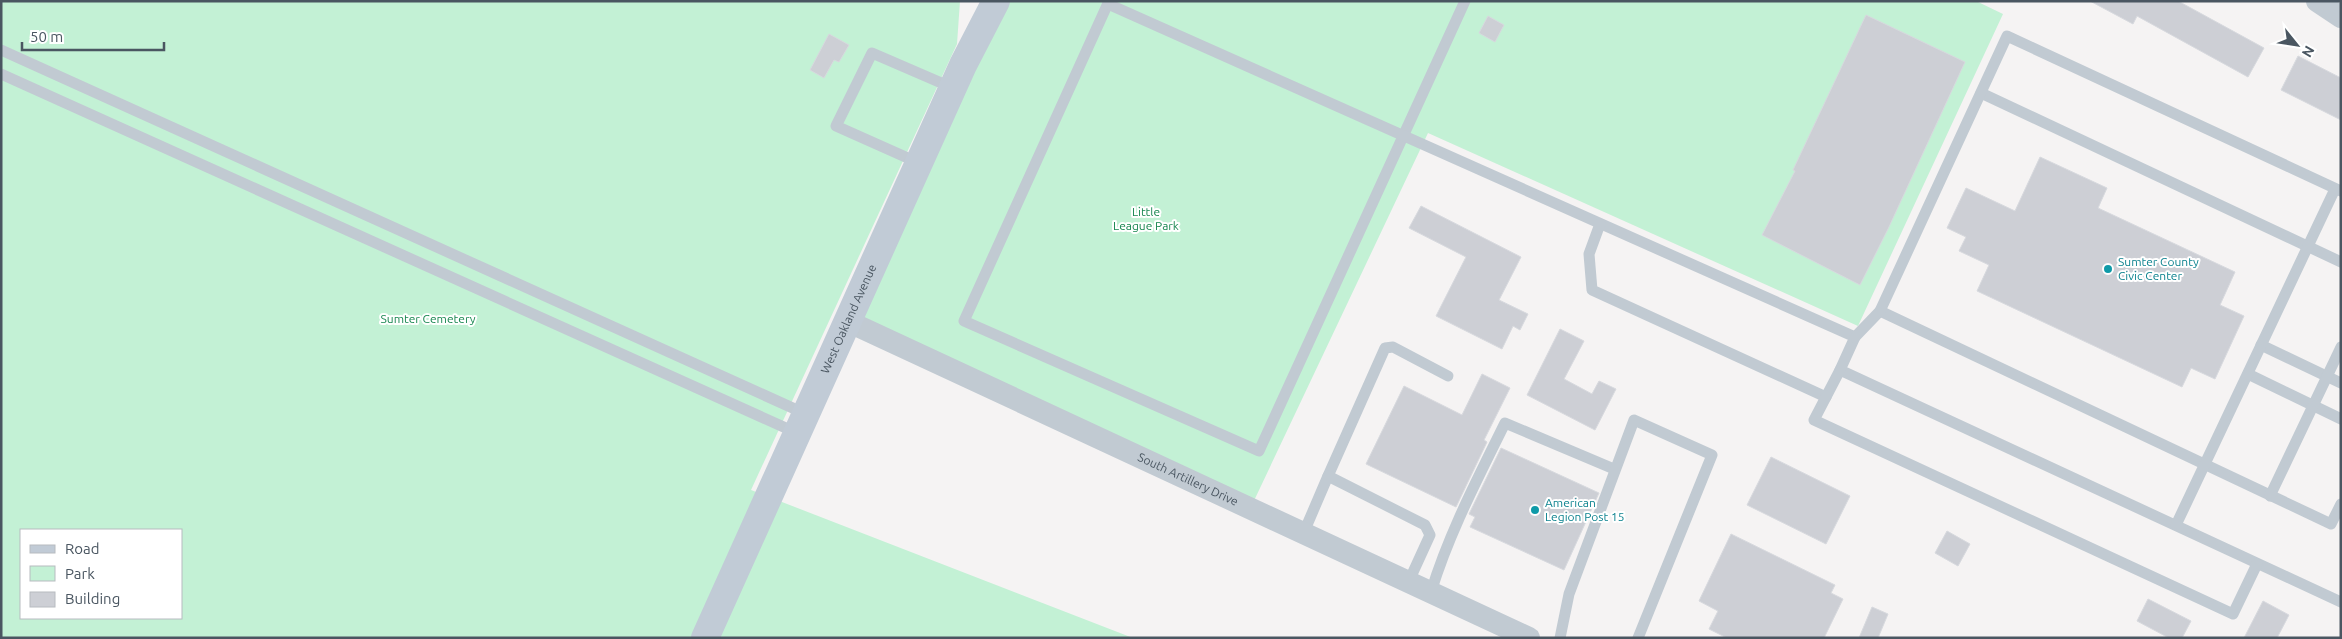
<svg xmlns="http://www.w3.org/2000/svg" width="2342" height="639" viewBox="0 0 2342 639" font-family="Ubuntu,sans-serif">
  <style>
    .green { fill: #c3f1d5; fill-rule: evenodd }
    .building { fill: #cdcfd5; stroke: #d7d9de }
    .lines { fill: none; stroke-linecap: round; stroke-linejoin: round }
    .lane { stroke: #c1cad2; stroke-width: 11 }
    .street { stroke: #c1cad2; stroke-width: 22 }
    .secondary { stroke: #c1cbd6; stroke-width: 28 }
    .culture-dot { fill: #0f9aa8; stroke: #fff; stroke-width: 2 }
    .labels { text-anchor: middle; stroke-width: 4; stroke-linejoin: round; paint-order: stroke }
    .park-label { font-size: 12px; fill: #17864f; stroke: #fff }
    .culture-label { font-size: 12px; fill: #0d838f; stroke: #fff; text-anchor: start }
    .street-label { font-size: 12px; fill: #4a5661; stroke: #fff }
  </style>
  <rect width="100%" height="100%" fill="#f5f3f3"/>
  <g class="green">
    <path d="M 1,1 L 960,1 L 957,44 L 751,490 L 1133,638 L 1,638 ZM 21,530 L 181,530 L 181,618 L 21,618 Z"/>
    <path d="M 996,1 L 1976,1 L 2003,14 L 1858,326 L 1428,133 L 1251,507 L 847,321 Z"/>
  </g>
  <g class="building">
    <path d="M 2090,1 L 2178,1 L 2264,48 L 2248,77 L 2137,16 L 2133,24 Z"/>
    <path d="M 1866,15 L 1965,62 L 1888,229 L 1860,285 L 1762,235 L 1795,171 L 1793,170 Z"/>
    <path d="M 1488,16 L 1504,25 L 1495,42 L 1479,33 Z"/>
    <path d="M 829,34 L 849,45 L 839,62 L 834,60 L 824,78 L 810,70 Z"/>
    <path d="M 2298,56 L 2341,78 L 2341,120 L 2281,90 Z"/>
    <path d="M 2040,157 L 2107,188 L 2098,208 L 2235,272 L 2220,305 L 2244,316 L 2215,379 L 2191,368 L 2182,387 L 1977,291 L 1989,265 L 1959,251 L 1966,237 L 1947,228 L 1966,188 L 2015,211 Z"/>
    <path d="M 1421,206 L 1521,257 L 1499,300 L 1528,314 L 1520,330 L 1513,326 L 1502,349 L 1436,316 L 1466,257 L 1409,228 Z"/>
    <path d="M 1560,329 L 1584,341 L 1564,379 L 1592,394 L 1599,381 L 1616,389 L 1595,430 L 1527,395 Z"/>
    <path d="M 1482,374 L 1510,388 L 1484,440 L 1487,442 L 1456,507 L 1366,464 L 1404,386 L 1462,415 Z"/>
    <path d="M 1501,448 L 1599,493 L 1564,570 L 1470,527 L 1475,517 L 1469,514 Z"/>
    <path d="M 1771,457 L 1850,496 L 1826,544 L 1747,505 Z"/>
    <path d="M 1947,531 L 1970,544 L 1958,566 L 1935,553 Z"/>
    <path d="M 1731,534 L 1835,585 L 1831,593 L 1843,599 L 1824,638 L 1727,638 L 1709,629 L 1718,611 L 1699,601 Z"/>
    <path d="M 2148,599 L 2191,621 L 2182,638 L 2169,638 L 2137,621 Z"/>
    <path d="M 2263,601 L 2289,615 L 2277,638 L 2244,638 Z"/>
    <path d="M 1872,607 L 1888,614 L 1878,638 L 1859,638 Z"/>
  </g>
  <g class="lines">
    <g class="lane">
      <path d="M 1109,1 L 964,321 L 1259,451 L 1465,1"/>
      <path d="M 1108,4 L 1855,337 L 1840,370 L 2341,602"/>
      <path d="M 1,50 L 806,414"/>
      <path d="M 1,74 L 797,433"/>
      <path d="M 1981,93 L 2341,262"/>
      <path d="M 919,163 L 836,126 L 872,53 L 953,88"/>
      <path d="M 1600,224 L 1589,254 L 1592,290 L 1826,397"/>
      <path d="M 1880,311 L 2331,524 L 2341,504"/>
      <path d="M 1855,337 L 1880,311 L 2007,36 L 2341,191"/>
      <path d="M 2261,345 L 2341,383"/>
      <path d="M 1840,370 L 1814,420 L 2233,614 L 2257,564"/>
      <path d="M 2248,374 L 2341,419"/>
      <path d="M 1328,476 L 1385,348 L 1393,347 L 1448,376"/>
      <path d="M 2270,496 L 2341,347"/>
      <path d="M 2176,525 L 2335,189"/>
      <path d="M 1304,532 L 1328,476 L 1425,525 L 1430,535 L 1409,581"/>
      <path d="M 1431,592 C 1449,533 1478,478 1505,423 L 1614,469"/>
      <path d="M 1560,638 L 1569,594 L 1634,420 L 1712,455 L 1638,638"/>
    </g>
    <g class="street">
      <path d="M 2317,1 L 2341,17"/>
      <path id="s1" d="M 847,321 L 1529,638"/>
    </g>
    <path class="secondary" id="s2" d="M 705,638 L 963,65 L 996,1"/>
  </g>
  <g class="culture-dot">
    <circle cx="2108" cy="269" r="5"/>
    <circle cx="1535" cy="510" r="5"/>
  </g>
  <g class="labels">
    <g class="park-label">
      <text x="1146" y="216">Little<tspan x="1146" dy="14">League Park</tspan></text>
      <text x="428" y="323">Sumter Cemetery</text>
    </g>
    <g class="culture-label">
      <text x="2118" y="266">Sumter County<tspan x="2118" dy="14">Civic Center</tspan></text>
      <text x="1545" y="507">American<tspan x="1545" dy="14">Legion Post 15</tspan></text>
    </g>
    <g class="street-label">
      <text dy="4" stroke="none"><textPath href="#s2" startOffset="350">West Oakland Avenue</textPath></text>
      <text dy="4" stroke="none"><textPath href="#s1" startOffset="376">South Artillery Drive</textPath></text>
    </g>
  </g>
  <rect width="2342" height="639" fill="none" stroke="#4a5661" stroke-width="5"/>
  <rect x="20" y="529" width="162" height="90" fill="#ffffff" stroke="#b7bbc0"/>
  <rect x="30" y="545" width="25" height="8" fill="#c1cbd6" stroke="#b7bbc0"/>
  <text x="65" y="554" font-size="15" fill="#4a5661">Road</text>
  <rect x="30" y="566" width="25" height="15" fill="#c3f1d5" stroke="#b7bbc0"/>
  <text x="65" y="579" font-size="15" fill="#4a5661">Park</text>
  <rect x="30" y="592" width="25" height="15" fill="#cdcfd5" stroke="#b7bbc0"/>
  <text x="65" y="604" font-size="15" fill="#4a5661">Building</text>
  <g transform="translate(2297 45) rotate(120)" stroke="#ffffff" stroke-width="4" paint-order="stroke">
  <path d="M0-4L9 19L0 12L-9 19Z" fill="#4a5661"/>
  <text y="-8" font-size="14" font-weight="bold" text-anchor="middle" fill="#4a5661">N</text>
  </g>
  <path d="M22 42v8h142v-8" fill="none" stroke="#4a5661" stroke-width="2.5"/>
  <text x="30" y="42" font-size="15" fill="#4a5661" stroke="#ffffff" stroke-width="4" paint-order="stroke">50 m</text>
</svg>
